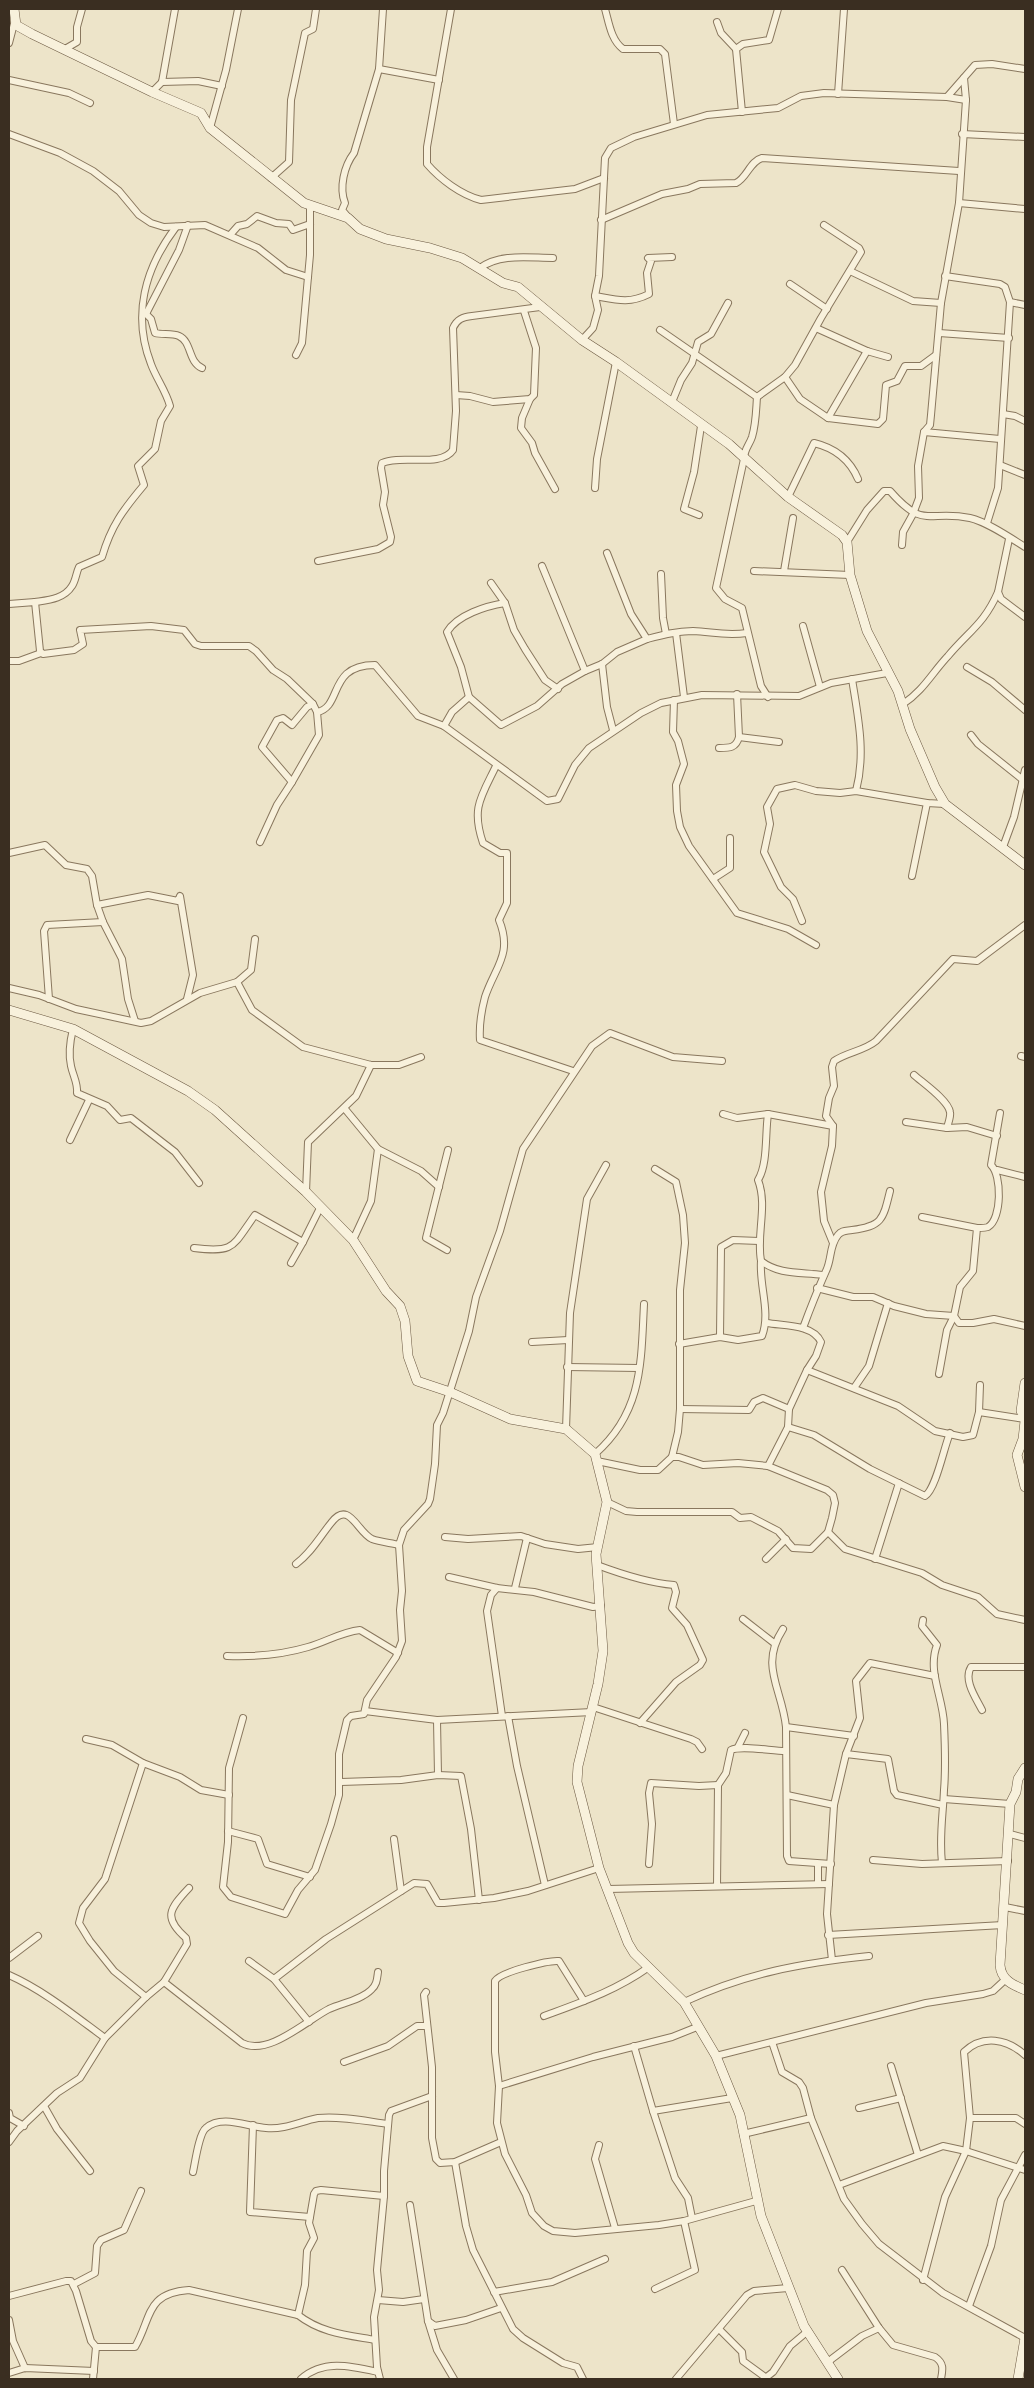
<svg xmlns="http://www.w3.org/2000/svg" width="1034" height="2388" viewBox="0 0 1034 2388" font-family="'Crimson Pro',serif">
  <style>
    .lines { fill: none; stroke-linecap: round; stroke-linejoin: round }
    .street-casing { stroke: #89775e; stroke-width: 8 }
    .secondary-casing { stroke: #6b5841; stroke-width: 10 }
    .street { stroke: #f8f1dc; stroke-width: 6 }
    .secondary { stroke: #f8f1dc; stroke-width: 9 }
  </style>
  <rect width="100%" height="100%" fill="#ede4c9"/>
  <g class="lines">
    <g class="street-casing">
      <g id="street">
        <path d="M 451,9 L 427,147 L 427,164 C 440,179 461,195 481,200 L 575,189 L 604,178"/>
        <path d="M 605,9 C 609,23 611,40 623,49 L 660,49 L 665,54 L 674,124"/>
        <path d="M 717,22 L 721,33 L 736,49"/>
        <path d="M 9,43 L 15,20"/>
        <path d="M 65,49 L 77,42 L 77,27 L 82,9"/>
        <path d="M 379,69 L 439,80"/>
        <path d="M 9,80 L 69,93 L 90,103"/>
        <path d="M 162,82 L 198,81 L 222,86"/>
        <path d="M 152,92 L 162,82 L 175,9"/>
        <path d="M 838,94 L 844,9"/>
        <path d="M 947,97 L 966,100"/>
        <path d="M 742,112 L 736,49 L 743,44 L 769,40 L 778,9"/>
        <path d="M 210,128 L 226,70 L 238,9"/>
        <path d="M 9,134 L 60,153 L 93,171 L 119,191 L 139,215 L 151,223 L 164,227 L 205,225 L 258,248 L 286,270 L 308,277"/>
        <path d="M 962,134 L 1025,137"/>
        <path d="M 271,178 L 289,162 L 291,100 L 305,33 L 313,29 L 316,9"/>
        <path d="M 959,203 L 1025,209"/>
        <path d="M 348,217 L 342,210 L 345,203 C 339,188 344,166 354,153 L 379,69 L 383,9"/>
        <path d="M 601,220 L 662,194 L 688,189 L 700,184 L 736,183 C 747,178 750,161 762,158 L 959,171"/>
        <path d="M 230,235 L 238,226 L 247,224 L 257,216 L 276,223 L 289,224 L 293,230 L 310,224"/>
        <path d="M 480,268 C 500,253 529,258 553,258"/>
        <path d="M 850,271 L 913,301 L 941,303"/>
        <path d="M 945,276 L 1000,284 L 1005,287 L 1010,302 L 1025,305"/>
        <path d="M 790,284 L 827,309"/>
        <path d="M 595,296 C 617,300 629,304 649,294 L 647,273 L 651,261 L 648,258 L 672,257"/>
        <path d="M 144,312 L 151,319 L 155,333 C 162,335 172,333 179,336 C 192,342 188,362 202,368"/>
        <path d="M 146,314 L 179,250 L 188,225"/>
        <path d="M 816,328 L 867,351"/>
        <path d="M 660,330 L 757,397"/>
        <path d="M 939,333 L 1009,338"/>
        <path d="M 582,340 L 593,328 L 598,310 L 595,296 L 599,276 L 605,158 L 611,148 L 634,137 L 707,115 L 778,108 L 801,96 L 824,93 L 947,97 L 975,65 L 992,64 L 1025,69"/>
        <path d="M 296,355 L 302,343 L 310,255 L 310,206"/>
        <path d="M 785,377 L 800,399 L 828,418 L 878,424 L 883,419 L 886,385 L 897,381 L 905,366 L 921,366 L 936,355"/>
        <path d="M 456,395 L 470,396 L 493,402 L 530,399 L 534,395 L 536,348 L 524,311"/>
        <path d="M 757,397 C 756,411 756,424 752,437 C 749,446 744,449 744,459 L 716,588 L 725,599 L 742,608 L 761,686 L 768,697"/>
        <path d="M 757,397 L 785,377 L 795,365 L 821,318 L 861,252 L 859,248 L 824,225"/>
        <path d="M 530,399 L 522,418 L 521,428 L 532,443 L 535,453 L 555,489"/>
        <path d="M 672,402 L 681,380 L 692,363 L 698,342 L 711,334 L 728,303"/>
        <path d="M 1003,414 L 1015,416 L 1025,421"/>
        <path d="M 828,418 L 867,351 L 888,357"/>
        <path d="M 924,432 L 1000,439"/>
        <path d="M 1000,465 L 1025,475"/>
        <path d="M 595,488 L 597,459 L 616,362"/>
        <path d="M 788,497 L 814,443 C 835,448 850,460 858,479"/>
        <path d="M 699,515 L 684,509 L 694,472 L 701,426"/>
        <path d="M 987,523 L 998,488 L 1010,302"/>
        <path d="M 1009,539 L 998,592 L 1001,599 L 1025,617"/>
        <path d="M 847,542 L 867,510 L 884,491 L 890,491 C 925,531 928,509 970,518 C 987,522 1009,537 1025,547"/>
        <path d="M 902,545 L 903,532 L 913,514 L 919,498 L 918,466 L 924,432 L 930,425 L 931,415 L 941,303 L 959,203 L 966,100 L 964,78"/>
        <path d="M 318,561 L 378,549 L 390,542 L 391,537 L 383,505 L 385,492 L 381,468 L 382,463 C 401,454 441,468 453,450 L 456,411 L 453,328 C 457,319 463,317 472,316 L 540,307"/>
        <path d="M 542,566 L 585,671"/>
        <path d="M 754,571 L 850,575"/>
        <path d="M 784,571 L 793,518"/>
        <path d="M 661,574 L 663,618 L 666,634"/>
        <path d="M 491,583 L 505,603 L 514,630 L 525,649 L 545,680 L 558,689"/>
        <path d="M 35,602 C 48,600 64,599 72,586 C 76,580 76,573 79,567 L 102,557 C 111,526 123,510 144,485 L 138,466 L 155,449 L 161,421 L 170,406 C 166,391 156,378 151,364 C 132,315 145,268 176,227"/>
        <path d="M 505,603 C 486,606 457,615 447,632 L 461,667 L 469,697 L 501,725 L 537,706 L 562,684 L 585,671 L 602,664 L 617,652 L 647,639 L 631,614 L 607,553"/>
        <path d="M 9,604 L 35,602 L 40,651 L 43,654 L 74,650 L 83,644 L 80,630 L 151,626 L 184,630 L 195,644 L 201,646 L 249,646 L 256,651 L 273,670 L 287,679 L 313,704 L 317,712 C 343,707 327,665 375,665 L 418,716 L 444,726 L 547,801 L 558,799 L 575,765 L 589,748 L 641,713 L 661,703 L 702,695 L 799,696 L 831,683 L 887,673"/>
        <path d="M 803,626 L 820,687"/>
        <path d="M 676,633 L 684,697"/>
        <path d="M 647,639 C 662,635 677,631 693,631 C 713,632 725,636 747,633"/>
        <path d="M 9,661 L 19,661 L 41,653"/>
        <path d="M 602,664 L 607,707 L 613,730"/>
        <path d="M 967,667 L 992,682 L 1025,710"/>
        <path d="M 852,679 C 858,717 866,753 856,791"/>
        <path d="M 674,700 L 673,732 L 678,741 L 684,764 L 676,785 L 677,811 L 680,827 L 689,846 L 737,913 L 788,929 L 816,945"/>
        <path d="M 903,704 C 923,691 932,673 948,656 C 969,631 984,624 998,592"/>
        <path d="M 444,726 L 452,712 L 469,697"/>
        <path d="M 971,735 L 978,744 L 1023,780"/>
        <path d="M 739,737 L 779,742"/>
        <path d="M 719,748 C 730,748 736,748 739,737 L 737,694"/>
        <path d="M 496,766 C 481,797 471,808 483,843 L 500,853 L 507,853 L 507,903 L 499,920 C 513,954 495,967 485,997 C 481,1012 479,1025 480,1040 L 573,1071"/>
        <path d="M 292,782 L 319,735 L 317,712"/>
        <path d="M 260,842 L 277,805 L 292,782 L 262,747 L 277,720 L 283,718 L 292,725 L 307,707 L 313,704"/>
        <path d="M 1003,847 L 1014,817 L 1025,770"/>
        <path d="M 9,853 L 45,845 L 66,865 L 87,869 L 92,876 L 97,905 L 103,922 L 122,959 L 128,999 L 135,1021"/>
        <path d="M 912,876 L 927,803"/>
        <path d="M 713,879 L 730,868 L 730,838"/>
        <path d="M 97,905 L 148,895 L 178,901 L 180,896 L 193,975 L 187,999"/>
        <path d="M 802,921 L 793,899 L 781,887 L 764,852 L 770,824 L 767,807 L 777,789 L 795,785 L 816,791 L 840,793 L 856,791 L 927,803 L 945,804"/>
        <path d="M 237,982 L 251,970 L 255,939"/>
        <path d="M 9,988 L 39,995 L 76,1009 L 141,1023 L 151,1021 L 200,993 L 237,982 L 252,1010 L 303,1047 L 371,1065 L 399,1065 L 421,1057"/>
        <path d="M 49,999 L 44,931 L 47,925 L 103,922"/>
        <path d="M 73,1029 C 70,1041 68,1053 71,1066 C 73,1076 78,1083 77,1093 L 107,1106 L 120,1120 L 131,1118 L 175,1152 L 199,1183"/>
        <path d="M 1021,1056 L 1025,1057"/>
        <path d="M 914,1075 C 923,1083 948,1100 950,1112 C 951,1117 948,1123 947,1128"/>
        <path d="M 345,1109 L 378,1149"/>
        <path d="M 723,1114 L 737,1118 L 768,1114 L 833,1126"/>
        <path d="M 768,1114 C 765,1134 768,1164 758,1180 C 768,1206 756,1234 761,1261 C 779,1275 801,1272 823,1275"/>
        <path d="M 906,1122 L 947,1128 L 967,1127 L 997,1136"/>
        <path d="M 70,1140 L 89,1100"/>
        <path d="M 997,1170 L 1025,1177"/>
        <path d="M 306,1192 L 308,1142 L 356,1096 L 371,1065"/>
        <path d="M 922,1217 L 977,1228 L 973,1271 L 960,1287 L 954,1316 L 947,1330 L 939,1374"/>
        <path d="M 977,1228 C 980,1228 986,1228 988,1227 C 1002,1219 1002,1175 991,1165 L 1000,1113"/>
        <path d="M 353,1240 L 371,1201 L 378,1149 L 421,1171 L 439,1187"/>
        <path d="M 833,1243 L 824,1221 L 821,1192 L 832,1146 L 833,1126 L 826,1116 L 829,1098 L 834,1086 L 832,1067 L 834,1061 C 847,1052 864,1051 876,1041 L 953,959 L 977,961 L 1025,925"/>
        <path d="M 194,1248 C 235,1253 232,1247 255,1215 L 303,1242 L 320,1208"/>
        <path d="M 447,1250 L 426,1238 L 448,1150"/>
        <path d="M 291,1263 L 303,1242"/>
        <path d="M 817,1288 L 853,1297 L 873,1297 L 894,1306 L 926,1314 L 954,1316"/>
        <path d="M 954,1316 L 959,1323 L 973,1323 L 994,1319 L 1025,1326"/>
        <path d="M 767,1323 C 784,1326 813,1324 821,1342 L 816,1356 L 807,1370 L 789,1409 L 788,1427 L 768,1466"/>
        <path d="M 803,1328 C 810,1309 818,1289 826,1271 C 832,1259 829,1246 838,1235 C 842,1230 846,1231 852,1230 C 882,1226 883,1220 890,1191"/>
        <path d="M 720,1337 L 721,1247 L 733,1240 L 759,1241"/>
        <path d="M 532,1342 L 568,1340"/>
        <path d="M 679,1344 L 720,1337 L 738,1340 L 762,1336 C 771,1312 759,1286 761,1261"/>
        <path d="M 567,1367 L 639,1368"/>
        <path d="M 807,1370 L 898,1406 L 935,1431 L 963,1437 L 973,1435 L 979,1412 L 980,1385"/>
        <path d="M 854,1388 L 869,1366 L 888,1303"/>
        <path d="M 680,1409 L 749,1410 L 754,1402 L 763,1398 L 789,1409"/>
        <path d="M 979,1412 L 1025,1419"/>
        <path d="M 788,1427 L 814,1435 L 870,1469 L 925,1496 C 936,1489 944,1447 950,1433"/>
        <path d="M 566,1429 L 570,1313 L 587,1199 L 606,1165"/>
        <path d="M 595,1454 C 643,1412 641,1362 644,1304"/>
        <path d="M 597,1461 L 640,1470 L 658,1470 L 672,1457 L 678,1432 L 680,1409 L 680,1290 L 685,1243 L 683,1215 L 676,1182 L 655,1169"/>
        <path d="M 607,1502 L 626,1511 L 637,1512 L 732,1512 L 740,1518 L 751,1517 L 778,1531 L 793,1548 L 811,1549 L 828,1532 L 832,1518 L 835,1503 L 833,1495 L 827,1490 L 768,1466 L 738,1463 L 703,1465 L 679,1457 L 672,1457"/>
        <path d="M 828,1532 L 845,1549 L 922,1573 L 942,1585 L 978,1597 L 997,1614 L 1025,1620"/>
        <path d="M 445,1537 L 468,1539 L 521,1536 L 545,1544 L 578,1549 L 598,1547"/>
        <path d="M 766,1559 L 786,1539"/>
        <path d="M 875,1559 L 899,1483"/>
        <path d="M 296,1564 C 311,1553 319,1538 331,1523 C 349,1499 357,1532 372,1539 C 380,1542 391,1543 399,1545"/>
        <path d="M 597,1565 C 621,1574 649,1583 674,1585 L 676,1592 L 672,1608 L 687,1625 L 703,1660 L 700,1665 L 676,1682 L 640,1723"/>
        <path d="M 449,1577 L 497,1588 L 534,1592 L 593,1607 L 601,1606"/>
        <path d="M 497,1588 L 491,1595 L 487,1611 L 502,1716"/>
        <path d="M 515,1588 L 527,1538"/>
        <path d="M 743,1619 L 774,1643"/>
        <path d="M 923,1620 L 922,1626 L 937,1645 C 927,1671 943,1697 944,1724 C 945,1746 946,1767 944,1790 C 943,1815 939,1837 942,1863"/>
        <path d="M 783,1629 C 759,1666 782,1688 786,1727 L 787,1856 L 789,1861 L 831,1864"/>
        <path d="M 227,1656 C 254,1657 281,1655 308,1647 C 326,1642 341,1632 360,1630 L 398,1653"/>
        <path d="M 593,1707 L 691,1739 L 697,1742 L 702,1749"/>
        <path d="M 982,1710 C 976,1698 963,1680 971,1667 L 1025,1667"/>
        <path d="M 365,1711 L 437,1720 L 592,1712"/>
        <path d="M 508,1716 L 517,1766 L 545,1885"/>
        <path d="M 243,1718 L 229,1768 L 228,1842 L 223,1887 L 231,1897 L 285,1914 L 298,1890 L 315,1870 L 331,1824 L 339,1795 L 339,1754 L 347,1720 L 351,1716 L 364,1714 L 367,1700 L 396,1657 L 402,1641 L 400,1610 L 402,1591 L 399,1545 L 404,1530 L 428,1504 L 430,1499 L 435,1464 L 437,1425 L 443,1413 L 469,1331 L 476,1297 L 500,1231 L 523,1149 L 592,1046 L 610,1033 L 673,1057 L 722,1061"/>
        <path d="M 437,1720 L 438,1775"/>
        <path d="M 786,1727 L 854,1736"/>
        <path d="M 86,1739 L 112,1745 L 143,1763 L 180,1777 L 201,1790 L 229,1795"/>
        <path d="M 738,1747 L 745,1733"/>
        <path d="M 846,1754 L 888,1759 L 894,1791 L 897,1795 L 943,1805"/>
        <path d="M 143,1763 L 105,1879 L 83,1908 L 79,1923 L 90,1941 L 114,1971 L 146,1997"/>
        <path d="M 341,1782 L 401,1780 L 438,1775 L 461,1776 L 471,1829 L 479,1900"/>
        <path d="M 787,1795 L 834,1805"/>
        <path d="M 944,1799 L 1010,1804"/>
        <path d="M 228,1831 L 258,1839 L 267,1864 L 310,1877"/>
        <path d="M 1010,1834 L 1025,1838"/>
        <path d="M 394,1839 L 401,1891"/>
        <path d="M 873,1860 L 922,1864 L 1008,1861"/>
        <path d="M 649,1864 L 652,1824 L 649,1793 L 651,1783 L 699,1786 L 718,1785"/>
        <path d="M 818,1884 L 818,1865"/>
        <path d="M 717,1886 L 718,1785 L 726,1773 L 731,1750 C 741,1745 772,1751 785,1751"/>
        <path d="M 608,1889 L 829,1884"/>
        <path d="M 1005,1907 L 1025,1911"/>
        <path d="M 828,1935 L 1003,1925"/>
        <path d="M 9,1958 L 38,1936"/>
        <path d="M 832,1960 L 827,1914 L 834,1805 L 846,1754 L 860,1718 L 856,1681 L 870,1663 L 935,1676"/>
        <path d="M 249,1961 L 274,1979 L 309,2022"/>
        <path d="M 9,1975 C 43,1990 75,2016 105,2038"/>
        <path d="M 274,1979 L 326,1939 L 414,1883 L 427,1884 L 438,1903 L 444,1903 L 494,1898 L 528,1891 L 599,1868"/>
        <path d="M 164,1982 L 242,2043 C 268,2057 307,2020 329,2009 C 342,2003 361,2000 371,1990 C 377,1985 377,1979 378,1972"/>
        <path d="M 426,1992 L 424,1995 L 432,2067 L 432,2138 L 436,2159 L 440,2163 L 455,2162 L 501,2142"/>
        <path d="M 584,2001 L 559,1961 C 549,1960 500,1972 495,1981 L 495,2052 L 499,2086 L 497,2123 L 505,2154 L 526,2195 L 532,2213 L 544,2226 L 553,2231 L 575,2233 L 659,2225 L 684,2221 L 756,2201"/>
        <path d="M 684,2002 C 746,1973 802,1963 869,1956"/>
        <path d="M 544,2016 C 582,2002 615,1991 649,1967"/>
        <path d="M 772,2042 L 782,2072 L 799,2082 L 803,2088 L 811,2118 L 844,2199 L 862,2224 L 879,2244 L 943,2293 L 1025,2338"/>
        <path d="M 634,2046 L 653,2111 L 675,2178 L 688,2198 L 692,2218"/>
        <path d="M 716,2056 L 926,2003 L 983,1994 L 993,1991 L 1006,1979"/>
        <path d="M 344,2062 L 388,2046 L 417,2026 L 426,2026"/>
        <path d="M 891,2066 L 918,2155"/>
        <path d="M 499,2086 L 593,2057 L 672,2037 L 697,2027"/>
        <path d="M 44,2106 L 57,2129 L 90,2171"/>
        <path d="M 859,2108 L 901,2098"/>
        <path d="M 653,2111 L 732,2098"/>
        <path d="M 9,2113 L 10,2118 L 24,2126"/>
        <path d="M 970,2118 L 1016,2118 L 1025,2124"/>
        <path d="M 253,2125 L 250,2212 L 310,2217"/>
        <path d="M 743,2134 L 811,2118"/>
        <path d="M 9,2142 L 17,2131 L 57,2093 L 80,2078 L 105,2038 L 146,1997 L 164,1982 L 187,1944 L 186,1938 C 163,1918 169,1909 189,1888"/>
        <path d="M 599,2145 L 595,2159 L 615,2228"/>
        <path d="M 455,2162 L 466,2226 L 473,2250 L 513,2329 L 523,2338 L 563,2363 L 577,2367 L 583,2379"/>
        <path d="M 193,2172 C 195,2163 199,2133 206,2128 C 222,2114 248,2127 266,2128 C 285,2130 301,2121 318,2118 C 341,2116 365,2121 388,2124"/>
        <path d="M 839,2185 L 943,2146 L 966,2151 L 1025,2170"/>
        <path d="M 410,2205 L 428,2321 L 437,2350 L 454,2379"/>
        <path d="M 842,2270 L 879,2328 L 893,2345 L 935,2357 C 944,2363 943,2369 941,2379"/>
        <path d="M 923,2280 L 945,2197 L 966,2151 L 970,2118 L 964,2052 C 983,2034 1007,2039 1025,2055"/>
        <path d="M 74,2284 L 95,2273 L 97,2246 L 101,2240 L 124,2230 L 141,2191"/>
        <path d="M 655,2289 L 695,2270 L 684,2221"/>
        <path d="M 494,2292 L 552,2282 L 605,2259"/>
        <path d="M 9,2296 L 66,2281 L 71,2281 L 76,2291 L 91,2341 L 96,2347 L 135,2347 C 152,2318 145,2293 189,2290 L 298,2315 C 321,2333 347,2335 375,2340"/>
        <path d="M 378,2300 L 403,2302 L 424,2299"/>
        <path d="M 969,2306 L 991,2246 L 1001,2200 L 1025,2155"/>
        <path d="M 298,2315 L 305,2285 L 307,2251 L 314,2238 L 309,2223 L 314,2194 L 316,2191 L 321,2190 L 384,2196"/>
        <path d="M 9,2320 L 13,2341 L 25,2368"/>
        <path d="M 428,2321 L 435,2326 L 466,2320 L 501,2308"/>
        <path d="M 720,2330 L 742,2352 L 743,2361 L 765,2377"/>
        <path d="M 829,2361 L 862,2336 L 879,2328"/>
        <path d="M 9,2373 L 25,2368 L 94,2371"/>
        <path d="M 93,2379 L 96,2347"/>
        <path d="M 301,2379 C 323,2359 351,2366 378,2372"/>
        <path d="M 380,2379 L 377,2367 L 374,2317 L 379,2290 L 377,2270 L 384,2196 L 384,2171 L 389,2115 L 391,2111 L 432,2096"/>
        <path d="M 676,2379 L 747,2295 L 754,2291 L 788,2288"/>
        <path d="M 764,2379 L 773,2372 L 790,2346 L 808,2331"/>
      </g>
    </g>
    <g class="secondary-casing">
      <g id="secondary">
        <path d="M 14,9 L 16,25 L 32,34 L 152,92 L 201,113 L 210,128 L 304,203 L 348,218 L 360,229 L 386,239 L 430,248 L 462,258 L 503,283 L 518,287 L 582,340 L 616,362 L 729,444 L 788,497 L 842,535 L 847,542 L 850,575 L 867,631 L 898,691 L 910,729 L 935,787 L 945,804 L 1025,865"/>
        <path d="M 9,1010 L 73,1029 L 188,1091 L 215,1110 L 306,1192 L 353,1240 L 386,1291 L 400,1306 L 405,1321 L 408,1356 L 417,1381 L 450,1392 L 510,1419 L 566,1429 L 595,1454 L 607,1502 L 596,1554 L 603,1651 L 598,1684 L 578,1766 L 577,1782 L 599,1868 L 628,1943 L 634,1953 L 684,2002 L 716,2056 L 740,2115 L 761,2216 L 804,2326 L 838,2379"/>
        <path d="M 1025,1383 L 1021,1411 L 1025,1417"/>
        <path d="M 1025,1421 L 1023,1439 L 1017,1455 L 1025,1487"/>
        <path d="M 1025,1768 L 1018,1779 L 1016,1792 L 1010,1804 L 1000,1965 C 1001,1980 1013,1985 1025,1990"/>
        <path d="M 1018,2379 L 1025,2338"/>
      </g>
    </g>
    <use href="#street" class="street"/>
    <use href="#secondary" class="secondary"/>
  </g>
  <rect width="1034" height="2388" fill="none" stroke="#3a2e21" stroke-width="20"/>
</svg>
